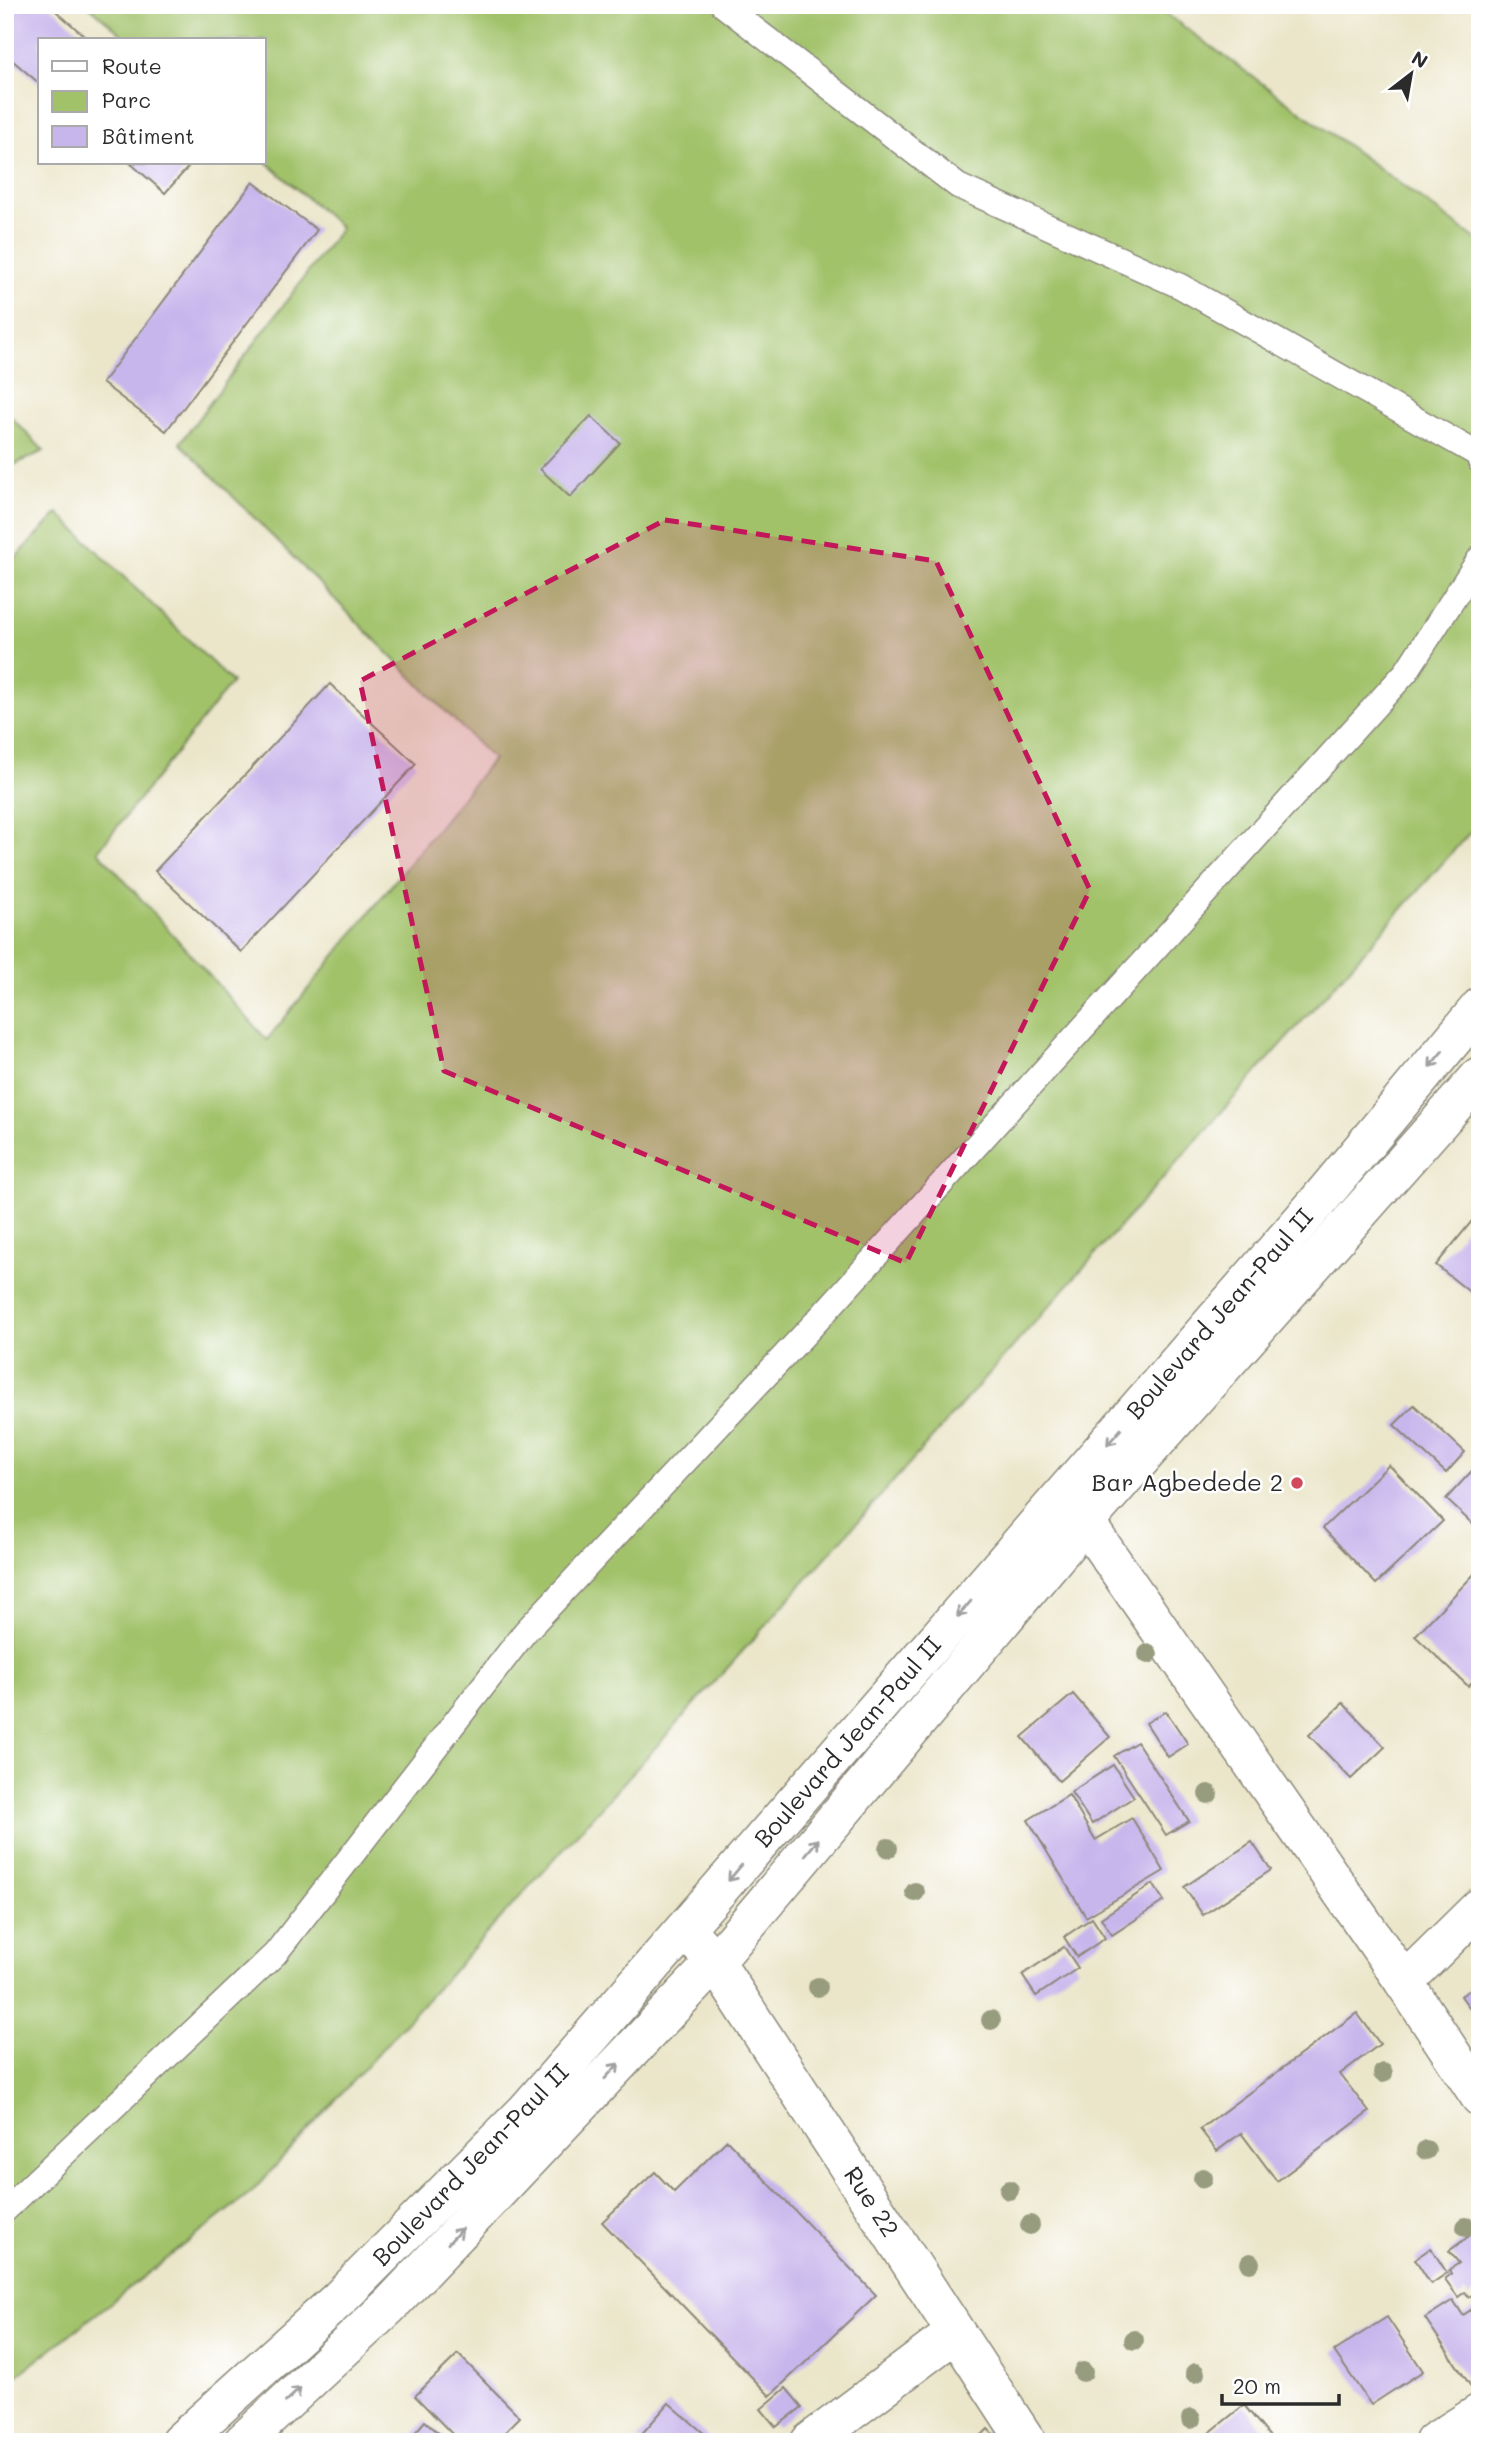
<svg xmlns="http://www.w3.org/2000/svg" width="1485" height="2447" viewBox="0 0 1485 2447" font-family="Mali,sans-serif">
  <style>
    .green { fill: #a2c26a; stroke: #66764a; stroke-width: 2 }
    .building { fill: #c7b6ec }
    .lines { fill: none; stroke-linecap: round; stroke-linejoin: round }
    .lane-casing { stroke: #8b887a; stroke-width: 27 }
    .street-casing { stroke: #8b887a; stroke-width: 41 }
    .secondary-casing { stroke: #8b887a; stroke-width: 41 }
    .lane { stroke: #fff; stroke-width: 24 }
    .street { stroke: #fff; stroke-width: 38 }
    .secondary { stroke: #fff; stroke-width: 38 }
    .tree { fill: #989c7f }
    .oneway { stroke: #a0a0a0 }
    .marked { fill: #c2185b; fill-opacity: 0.2; stroke: #c2185b; stroke-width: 5; stroke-dasharray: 14 9; stroke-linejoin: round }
    .poi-dot { fill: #d1495b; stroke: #fff; stroke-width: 2.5 }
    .labels { text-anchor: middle; stroke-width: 5; stroke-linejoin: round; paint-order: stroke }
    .street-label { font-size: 24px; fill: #2b2b2b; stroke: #fff }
    .poi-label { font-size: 24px; fill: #2b2b2b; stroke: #fff; text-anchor: end }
  </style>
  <rect width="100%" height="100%" fill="#fff"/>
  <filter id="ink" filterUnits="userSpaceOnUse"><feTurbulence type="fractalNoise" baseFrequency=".0143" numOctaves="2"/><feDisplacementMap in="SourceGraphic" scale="14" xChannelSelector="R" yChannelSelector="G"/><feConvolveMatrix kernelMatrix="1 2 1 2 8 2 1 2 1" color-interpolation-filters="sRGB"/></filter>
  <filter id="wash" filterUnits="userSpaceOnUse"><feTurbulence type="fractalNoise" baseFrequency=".00686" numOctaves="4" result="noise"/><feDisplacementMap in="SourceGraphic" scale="28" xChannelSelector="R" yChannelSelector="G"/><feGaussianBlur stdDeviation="1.57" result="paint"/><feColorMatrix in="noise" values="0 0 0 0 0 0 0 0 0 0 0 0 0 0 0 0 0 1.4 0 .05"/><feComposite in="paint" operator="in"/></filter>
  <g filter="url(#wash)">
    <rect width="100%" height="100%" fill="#ebe6ca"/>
    <g class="green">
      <path d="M 88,5 L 1154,5 L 1480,242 L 1480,821 L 732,1663 L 251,2193 L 5,2385 L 5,569 L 58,513 L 232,682 L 98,851 L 267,1040 L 493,759 L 180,443 L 341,228 L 264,160 L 264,40 L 128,40 Z"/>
      <path d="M 5,411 L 44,451 L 5,469 Z"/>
    </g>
    <g id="blocks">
      <g class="building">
        <path d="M 5,5 L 49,5 L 89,40 L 40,40 L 40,84 L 5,54 Z"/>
        <path d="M 130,163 L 192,163 L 165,193 Z"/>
        <path d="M 253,182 L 317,230 L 166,431 L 102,383 Z"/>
        <path d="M 591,416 L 620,443 L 570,497 L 540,469 Z"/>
        <path d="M 330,684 L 416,764 L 241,952 L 155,871 Z"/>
        <path d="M 1480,1211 L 1480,1295 L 1477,1298 L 1436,1265 Z"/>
        <path d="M 1414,1405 L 1465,1452 L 1446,1473 L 1394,1425 Z"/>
        <path d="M 1480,1462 L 1480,1531 L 1446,1499 Z"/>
        <path d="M 1389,1465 L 1443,1521 L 1376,1584 L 1323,1528 Z"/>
        <path d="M 1480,1568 L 1480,1674 L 1468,1686 L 1415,1636 Z"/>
        <path d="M 1073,1694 L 1110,1737 L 1059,1781 L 1022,1737 Z"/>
        <path d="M 1343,1703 L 1385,1747 L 1351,1779 L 1309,1735 Z"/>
        <path d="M 1166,1711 L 1188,1744 L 1168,1757 L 1146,1723 Z"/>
        <path d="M 1137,1742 L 1189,1821 L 1166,1835 L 1114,1756 Z"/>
        <path d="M 1113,1765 L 1134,1797 L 1092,1824 L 1071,1792 Z"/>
        <path d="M 1069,1795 L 1095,1840 L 1132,1818 L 1164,1871 L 1086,1917 L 1028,1820 Z"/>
        <path d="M 1252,1842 L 1271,1870 L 1203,1915 L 1184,1887 Z"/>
        <path d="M 1153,1884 L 1164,1901 L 1112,1935 L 1101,1918 Z"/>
        <path d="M 1092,1918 L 1105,1938 L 1077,1957 L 1064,1937 Z"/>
        <path d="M 1064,1947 L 1078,1968 L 1036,1996 L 1022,1975 Z"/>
        <path d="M 1480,1982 L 1480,2022 L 1461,1996 Z"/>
        <path d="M 1357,2013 L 1380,2044 L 1340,2074 L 1369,2112 L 1277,2181 L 1241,2133 L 1217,2151 L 1200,2129 Z"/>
        <path d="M 727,2140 L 876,2295 L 770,2396 L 602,2222 L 655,2172 L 674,2192 Z"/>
        <path d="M 1480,2228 L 1480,2289 L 1469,2297 L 1465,2292 L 1458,2297 L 1445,2279 L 1451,2274 L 1449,2270 L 1459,2263 L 1449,2251 Z"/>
        <path d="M 1431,2248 L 1447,2273 L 1431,2284 L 1415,2259 Z"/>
        <path d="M 1453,2300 L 1463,2315 L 1480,2304 L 1480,2387 L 1474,2391 L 1425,2318 Z"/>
        <path d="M 1387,2317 L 1423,2371 L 1371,2405 L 1334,2351 Z"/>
        <path d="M 458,2354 L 520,2417 L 495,2442 L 460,2442 L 415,2396 Z"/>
        <path d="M 786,2388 L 802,2407 L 776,2427 L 761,2409 Z"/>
        <path d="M 669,2403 L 714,2442 L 642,2442 L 638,2438 Z"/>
        <path d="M 1244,2405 L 1271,2438 L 1266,2442 L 1198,2442 Z"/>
        <path d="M 425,2421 L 449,2442 L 407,2442 Z"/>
        <path d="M 988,2429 L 1001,2442 L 975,2442 Z"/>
      </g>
    </g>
  </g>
  <g filter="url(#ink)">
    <use href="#blocks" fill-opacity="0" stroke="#8b887a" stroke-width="2"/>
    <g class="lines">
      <g class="lane-casing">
        <g id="lane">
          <path d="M 723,5 L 958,186 L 1180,286 L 1479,455 L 1480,461"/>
          <path d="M 5,2210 L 275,1954 L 525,1632 L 815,1323 L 1406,672 L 1480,558"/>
        </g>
      </g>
      <g class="street-casing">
        <g id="street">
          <path d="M 1085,1522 L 1404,1982 L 1480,2097"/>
          <path d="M 686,1930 L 715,1962 L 1027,2442"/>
          <path d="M 1404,1982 L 1480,1907"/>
          <path d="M 810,2442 L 955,2333"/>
          <path d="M 1434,2442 L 1480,2413"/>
        </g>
      </g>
      <g class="secondary-casing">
        <g id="secondary">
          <path d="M 180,2442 L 340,2298 L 526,2111 L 1315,1205 L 1480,1007"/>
          <path d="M 243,2442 L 389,2306 L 715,1962 L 1085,1522 L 1480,1076"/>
        </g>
      </g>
      <use href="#lane" class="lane"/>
      <use href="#street" class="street"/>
      <use href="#secondary" class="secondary"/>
    </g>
    <g class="tree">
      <circle cx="1148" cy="1654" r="10"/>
      <circle cx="1208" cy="1794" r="10"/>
      <circle cx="888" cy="1848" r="10"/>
      <circle cx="915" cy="1892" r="10"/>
      <circle cx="818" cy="1987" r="10"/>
      <circle cx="991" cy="2020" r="10"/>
      <circle cx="1383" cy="2073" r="10"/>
      <circle cx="1426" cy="2150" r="10"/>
      <circle cx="1203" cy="2178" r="10"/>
      <circle cx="1009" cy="2190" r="10"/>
      <circle cx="1030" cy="2225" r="10"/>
      <circle cx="1466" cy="2227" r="10"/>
      <circle cx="1250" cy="2263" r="10"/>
      <circle cx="1134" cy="2340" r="10"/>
      <circle cx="1083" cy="2372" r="10"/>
      <circle cx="1195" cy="2373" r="10"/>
      <circle cx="1191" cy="2419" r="10"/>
    </g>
    <defs><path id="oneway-shaft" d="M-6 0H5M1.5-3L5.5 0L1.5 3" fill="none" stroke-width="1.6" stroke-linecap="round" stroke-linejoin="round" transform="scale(1.75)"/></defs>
    <g class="oneway">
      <use href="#oneway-shaft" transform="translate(1436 1059) rotate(130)"/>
      <use href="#oneway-shaft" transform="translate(1114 1437) rotate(131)"/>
      <use href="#oneway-shaft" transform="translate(964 1609) rotate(131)"/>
      <use href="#oneway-shaft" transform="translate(812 1847) rotate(-50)"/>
      <use href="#oneway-shaft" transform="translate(735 1873) rotate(130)"/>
      <use href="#oneway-shaft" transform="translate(612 2071) rotate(-47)"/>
      <use href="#oneway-shaft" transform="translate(455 2236) rotate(-47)"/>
      <use href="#oneway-shaft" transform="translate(293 2395) rotate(-43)"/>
    </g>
  </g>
  <path class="marked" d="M 665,520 L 936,561 L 1090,890 L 906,1263 L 444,1071 L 360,681 Z"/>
  <circle class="poi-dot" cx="1297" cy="1483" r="7"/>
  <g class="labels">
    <g class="street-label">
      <text transform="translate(1220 1314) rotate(-49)" y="8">Boulevard Jean-Paul II</text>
      <text transform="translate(848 1742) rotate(-49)" y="8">Boulevard Jean-Paul II</text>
      <text transform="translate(471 2165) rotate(-46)" y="8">Boulevard Jean-Paul II</text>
      <text transform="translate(871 2202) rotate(57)" y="8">Rue 22</text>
    </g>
    <g class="poi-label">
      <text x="1283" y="1491">Bar Agbedede 2</text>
    </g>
  </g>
  <rect width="1485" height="2447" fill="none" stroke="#fff" stroke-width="28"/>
  <rect x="38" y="38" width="228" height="126" fill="#ffffff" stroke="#aaaaaa" stroke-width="2"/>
  <rect x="52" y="61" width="35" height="10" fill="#ffffff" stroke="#aaaaaa" stroke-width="2"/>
  <text x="102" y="74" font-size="21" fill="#2b2b2b">Route</text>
  <rect x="52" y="91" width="35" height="21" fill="#a2c26a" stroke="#aaaaaa" stroke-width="2"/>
  <text x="102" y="108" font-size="21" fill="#2b2b2b">Parc</text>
  <rect x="52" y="126" width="35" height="21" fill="#c7b6ec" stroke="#aaaaaa" stroke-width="2"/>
  <text x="102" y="144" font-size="21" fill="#2b2b2b">Bâtiment</text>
  <g transform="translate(1411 74) rotate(31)" stroke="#ffffff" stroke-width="5" paint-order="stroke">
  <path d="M0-5L12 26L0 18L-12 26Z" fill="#2b2b2b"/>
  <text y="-10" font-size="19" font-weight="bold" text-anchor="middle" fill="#2b2b2b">N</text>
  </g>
  <path d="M1222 2394v10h117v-10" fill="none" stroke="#2b2b2b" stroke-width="3.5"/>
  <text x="1233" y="2394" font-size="21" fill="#2b2b2b" stroke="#ffffff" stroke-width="5" paint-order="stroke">20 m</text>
</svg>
